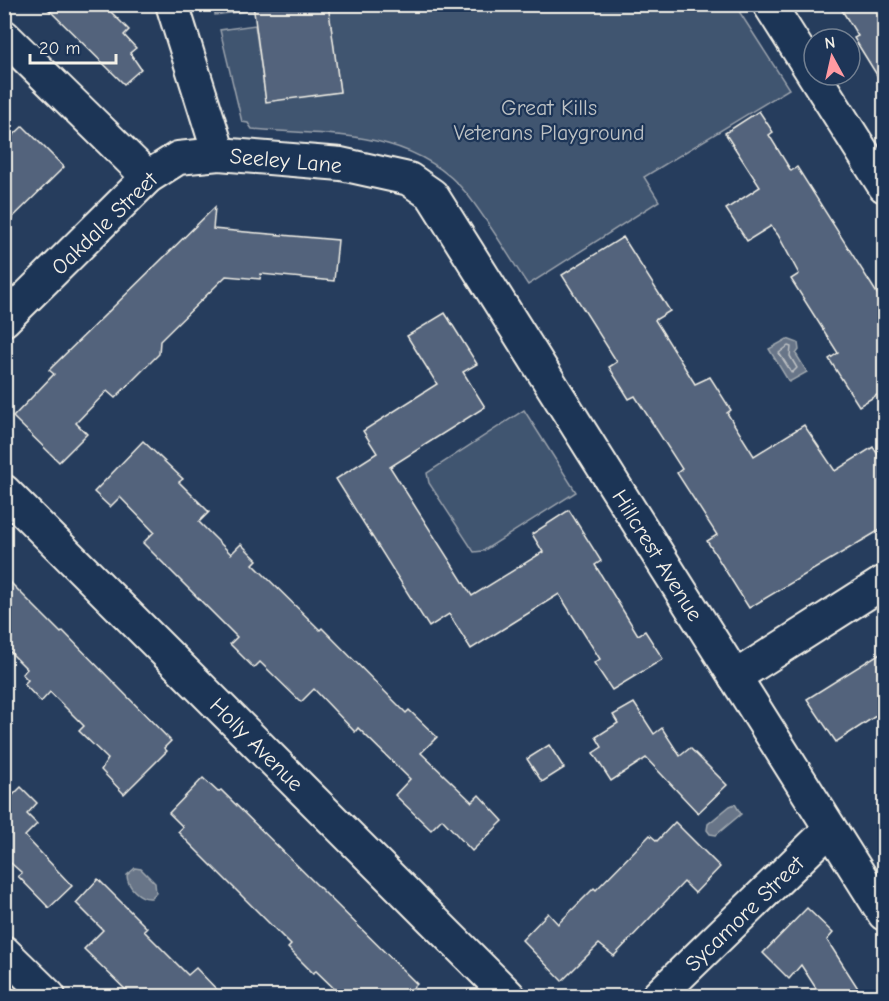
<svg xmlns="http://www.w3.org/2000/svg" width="889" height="1001" viewBox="0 0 889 1001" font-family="'Comic Neue',sans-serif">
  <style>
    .green { fill: #40546f; stroke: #9aa2ac; stroke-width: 1.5 }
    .water { fill: #677588; stroke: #9fa7ae; stroke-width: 1.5 }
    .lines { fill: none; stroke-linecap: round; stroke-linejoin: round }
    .shore { stroke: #bcbfc2; stroke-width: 1.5 }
    .building { fill: #52647b; stroke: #f4f1e8; stroke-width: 1.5 }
    .street-casing { stroke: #f4f1e8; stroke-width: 36 }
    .street { stroke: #1d3557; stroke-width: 32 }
    .labels { text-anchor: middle; stroke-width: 4.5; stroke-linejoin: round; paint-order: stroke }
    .park-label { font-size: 22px; fill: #bec2c4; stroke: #1d3557 }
    .street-label { font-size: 22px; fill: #f4f1e8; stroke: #1d3557 }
  </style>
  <rect width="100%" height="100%" fill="#263d5d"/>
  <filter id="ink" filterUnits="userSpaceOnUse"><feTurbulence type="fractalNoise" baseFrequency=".0167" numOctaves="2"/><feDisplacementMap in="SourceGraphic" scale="12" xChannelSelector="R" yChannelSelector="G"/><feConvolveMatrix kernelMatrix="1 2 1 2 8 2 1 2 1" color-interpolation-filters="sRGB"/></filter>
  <g filter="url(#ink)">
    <g class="green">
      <path d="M 214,5 L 253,5 L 253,10 L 215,15 Z"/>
      <path d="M 328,5 L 735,5 L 789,89 L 644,177 L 659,201 L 528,285 C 508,255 489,222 467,194 C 413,128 329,136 252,129 L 248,123 L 242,122 L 220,30 L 255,25 L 266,101 L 340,91 Z"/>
      <path d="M 524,410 L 576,492 L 483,551 L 474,552 L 429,483 L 427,473 Z"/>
    </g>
    <g class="water">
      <path d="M 787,339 L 798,343 L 799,350 L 796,354 L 807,372 L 789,382 L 769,349 Z"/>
      <path d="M 735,804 L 741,814 L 716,835 L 710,834 L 707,830 L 708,824 L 730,806 Z"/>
      <path d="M 135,868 L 141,869 L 155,883 L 156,893 L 151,898 C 139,899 127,886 127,875 Z"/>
    </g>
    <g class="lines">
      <path class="shore" d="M 788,346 L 791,347 L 790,356 L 797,368 L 792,373 L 779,353 Z"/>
    </g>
    <g class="building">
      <path d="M 43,4 L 104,5 L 129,30 L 124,35 L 136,48 L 130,53 L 141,69 L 124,84 Z"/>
      <path d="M 253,4 L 328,4 L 340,92 L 266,102 Z"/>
      <path d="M 838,4 L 885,4 L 885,88 L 854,38 L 858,36 Z"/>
      <path d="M 759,111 L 773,132 L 769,135 L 791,171 L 797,167 L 885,306 L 885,390 L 859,406 L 829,359 L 838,353 L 791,279 L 799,274 L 778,235 L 771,226 L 747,241 L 726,209 L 760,187 L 725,133 Z"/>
      <path d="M 23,126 L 64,167 L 4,226 L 4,144 Z"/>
      <path d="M 215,207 L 213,229 L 338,240 L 334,281 L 261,274 L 260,279 L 226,276 L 160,341 L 159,354 L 115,398 L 107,391 L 76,423 L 87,434 L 59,462 L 13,417 L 54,374 L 49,370 Z"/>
      <path d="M 623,237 L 670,311 L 655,320 L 695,384 L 710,377 L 731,410 L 727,413 L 754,456 L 804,425 L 835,471 L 873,447 L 885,465 L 885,527 L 749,608 L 707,541 L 717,535 L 677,473 L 682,469 L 635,396 L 629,399 L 609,367 L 617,362 L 562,275 Z"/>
      <path d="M 445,313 L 477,364 L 463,372 L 485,407 L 390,467 L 472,596 L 543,552 L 532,534 L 569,510 L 601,561 L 595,565 L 638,635 L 645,631 L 663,659 L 612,690 L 594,663 L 600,659 L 559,594 L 471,649 L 449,614 L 429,627 L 336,479 L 377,453 L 363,431 L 437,384 L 407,336 Z"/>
      <path d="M 143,441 L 183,479 L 179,482 L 209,512 L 199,522 L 231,554 L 241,544 L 257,560 L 253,564 L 320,630 L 322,628 L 406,713 L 409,710 L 437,737 L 421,753 L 472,802 L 479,795 L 503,821 L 472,851 L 442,819 L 431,830 L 395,795 L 410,779 L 358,728 L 355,732 L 314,689 L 301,702 L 260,662 L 254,668 L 230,644 L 237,637 L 143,543 L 154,532 L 120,497 L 110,507 L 94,492 Z"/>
      <path d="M 4,576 L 61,633 L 63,631 L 171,741 L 164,748 L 167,751 L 124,794 L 101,770 L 108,759 L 79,731 L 84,726 L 50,692 L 41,702 L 24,684 L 28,680 L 22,674 L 27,669 L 4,646 Z"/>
      <path d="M 885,650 L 885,710 L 836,742 L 807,699 Z"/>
      <path d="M 634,703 L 654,734 L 662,728 L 680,756 L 690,748 L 727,785 L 698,813 L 646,758 L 611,781 L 593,753 L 602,747 L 596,737 L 618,723 L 613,715 Z"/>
      <path d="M 549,745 L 564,768 L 542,782 L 527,759 Z"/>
      <path d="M 203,778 L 218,792 L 221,790 L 417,984 L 405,996 L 342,996 L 316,971 L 313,973 L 288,948 L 291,945 L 178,832 L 183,827 L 169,813 Z"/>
      <path d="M 21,787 L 37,803 L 27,814 L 37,824 L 25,836 L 72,886 L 49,908 L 18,876 L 22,873 L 4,857 L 4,793 L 10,798 Z"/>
      <path d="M 675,822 L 720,867 L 695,893 L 684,882 L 614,956 L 599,944 L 562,981 L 522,940 L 548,913 L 558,924 L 594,888 L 596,890 L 650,835 L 657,841 Z"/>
      <path d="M 98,879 L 147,928 L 144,931 L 188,975 L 196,968 L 223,996 L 132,996 L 84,949 L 103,930 L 76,903 Z"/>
      <path d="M 807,908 L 833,933 L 827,940 L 863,996 L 821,996 L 801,965 L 789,979 L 763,953 Z"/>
    </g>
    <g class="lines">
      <g class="street-casing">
        <g id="street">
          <path d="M 172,4 L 219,154"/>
          <path d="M 769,4 L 884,186"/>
          <path d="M 4,36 L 148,177"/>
          <path d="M 4,320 L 148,177 L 178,158 L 219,154 L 341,164 L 409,179 L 432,195 L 884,914"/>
          <path d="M 4,491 L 509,996"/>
          <path d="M 735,677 L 884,582"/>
          <path d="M 4,952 L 49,996"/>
          <path d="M 658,996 L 830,829"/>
        </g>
      </g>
      <use href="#street" class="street"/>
    </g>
  </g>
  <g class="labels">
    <g class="park-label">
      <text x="549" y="115">Great Kills<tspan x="549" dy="25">Veterans Playground</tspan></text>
    </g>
    <g class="street-label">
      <text transform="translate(286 160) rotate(5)" y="8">Seeley Lane</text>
      <text transform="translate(104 223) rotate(-44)" y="8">Oakdale Street</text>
      <text transform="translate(658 555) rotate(58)" y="8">Hillcrest Avenue</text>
      <text transform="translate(257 744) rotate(45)" y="8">Holly Avenue</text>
      <text transform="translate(744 913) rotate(-44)" y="8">Sycamore Street</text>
    </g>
  </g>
  <rect width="889" height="1001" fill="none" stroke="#1d3557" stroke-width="24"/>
  <rect x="12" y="12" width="865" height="977" fill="none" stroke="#f4f1e8" stroke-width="2" filter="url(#ink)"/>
  <g transform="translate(832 57) rotate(352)"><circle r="28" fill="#1d3557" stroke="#738091" stroke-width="1.5"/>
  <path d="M0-4.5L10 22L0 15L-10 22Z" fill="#ff9aa2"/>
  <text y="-9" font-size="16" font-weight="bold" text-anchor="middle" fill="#f4f1e8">N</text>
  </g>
  <path d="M30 54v9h86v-9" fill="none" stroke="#f4f1e8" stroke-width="3"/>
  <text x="39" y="54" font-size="18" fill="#f4f1e8" stroke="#1d3557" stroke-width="4.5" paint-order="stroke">20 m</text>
</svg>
